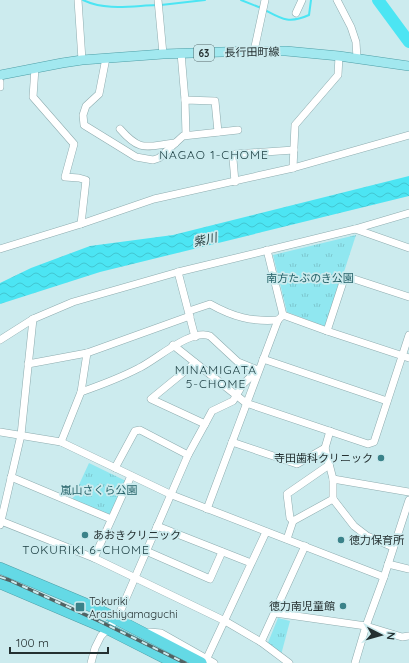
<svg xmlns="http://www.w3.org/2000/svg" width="409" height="663" viewBox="0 0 409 663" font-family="Quicksand,'Noto Sans JP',sans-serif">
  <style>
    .grass { fill: url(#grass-tufts) }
    .water { fill: url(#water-waves) }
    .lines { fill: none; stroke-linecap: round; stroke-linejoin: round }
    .stream { stroke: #4ce5f3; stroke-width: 2 }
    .river { stroke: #4ce5f3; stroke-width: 12 }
    .minor-casing { stroke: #8eacaf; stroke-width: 8 }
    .major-casing { stroke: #4e9ea6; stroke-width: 10 }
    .highway-casing { stroke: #4e9ea6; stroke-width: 12 }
    .minor { stroke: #fff; stroke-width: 7 }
    .major { stroke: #a2e8ef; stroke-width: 9 }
    .highway { stroke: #64d9e5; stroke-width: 11 }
    .rail-casing { stroke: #516263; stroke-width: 3.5 }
    .rail { stroke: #ccebee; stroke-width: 2; stroke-dasharray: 6; stroke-linecap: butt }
    .poi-dot { fill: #3a8289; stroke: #ccebee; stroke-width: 1.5 }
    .labels { text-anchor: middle; stroke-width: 3.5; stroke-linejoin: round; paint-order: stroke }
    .shield { fill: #ccebee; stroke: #56686a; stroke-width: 1 }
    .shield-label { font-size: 10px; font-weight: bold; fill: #243031 }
    .street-label { font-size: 11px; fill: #243031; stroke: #ccebee }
    .park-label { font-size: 11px; fill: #246167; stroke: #ccebee }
    .poi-label { font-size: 11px; fill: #243031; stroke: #ccebee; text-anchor: start }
    .neighbourhood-label { font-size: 12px; letter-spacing: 1px; fill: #16383c; stroke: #ccebee }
    .water-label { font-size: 12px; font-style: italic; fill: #243d3f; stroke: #ccebee }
  </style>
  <defs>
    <pattern id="grass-tufts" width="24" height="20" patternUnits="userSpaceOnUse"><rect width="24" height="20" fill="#90e7f0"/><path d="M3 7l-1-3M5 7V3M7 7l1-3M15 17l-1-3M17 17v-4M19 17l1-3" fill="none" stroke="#7cc6ce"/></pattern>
    <pattern id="water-waves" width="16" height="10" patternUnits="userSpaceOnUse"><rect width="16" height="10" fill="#4ce5f3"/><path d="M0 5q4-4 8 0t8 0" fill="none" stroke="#42c5d1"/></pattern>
  </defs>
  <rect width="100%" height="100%" fill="#ccebee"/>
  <g class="grass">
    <path d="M 356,235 L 326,327 L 287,312 L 273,255 Z"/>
    <path d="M 89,463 L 126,481 L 110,516 L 72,500 Z"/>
    <path d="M 278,618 L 290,621 L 281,655 L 267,645 Z"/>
  </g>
  <path class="water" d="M 409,176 L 409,196 L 100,272 L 0,304 L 0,283 L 31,268 L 90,246 L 173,235 Z"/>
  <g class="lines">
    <g class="stream">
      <path d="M 83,0 C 106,11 131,6 156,5"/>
      <path d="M 241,0 L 261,8"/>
      <path d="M 161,5 L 205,0"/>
      <path d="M 265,10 C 282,19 289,24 309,15 L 311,0"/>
    </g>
    <path class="river" d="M 378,0 L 409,42"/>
    <g class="minor-casing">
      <g id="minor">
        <path d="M 78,0 L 82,60"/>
        <path d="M 158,0 L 163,54"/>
        <path d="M 337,0 L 351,27 L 356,42 L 357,58"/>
        <path d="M 296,13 L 302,0"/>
        <path d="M 254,51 L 265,0"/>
        <path d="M 181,53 L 185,100"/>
        <path d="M 106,58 L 99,94 L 86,106 L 83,115 L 84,125 L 136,157 L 153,160 L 159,158 L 183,136 L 238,130"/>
        <path d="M 0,82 L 0,87"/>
        <path d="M 120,129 C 141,153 146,146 175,143"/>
        <path d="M 186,135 L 185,100 L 215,101 L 218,132"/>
        <path d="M 293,168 L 295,125 L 338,75 L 339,56"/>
        <path d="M 235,182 L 233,159 L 235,154 L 294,150"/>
        <path d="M 81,224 L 154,199 L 293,168 L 409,135"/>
        <path d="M 355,229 L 409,248"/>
        <path d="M 0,249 L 81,224 L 86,180 L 79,178 L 65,177 L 74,144 L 33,97 L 35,68"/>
        <path d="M 267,250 L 283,315"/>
        <path d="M 178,272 L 195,337"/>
        <path d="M 189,311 L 210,304 C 233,317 252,322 278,320"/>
        <path d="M 327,331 L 345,276 L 409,297"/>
        <path d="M 0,340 L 33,319 L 73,302 L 178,272 L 355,229 L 409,213"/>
        <path d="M 173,345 L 246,403 L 368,444 L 374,442 L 409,335"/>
        <path d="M 263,359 L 387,401"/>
        <path d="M 195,363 L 151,399 L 205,424"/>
        <path d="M 28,364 L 87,353 L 190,316"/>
        <path d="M 81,392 L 87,353"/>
        <path d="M 0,432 L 61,442 L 172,495 L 384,577"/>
        <path d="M 61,442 L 81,392 C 101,385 120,378 139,368 C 156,360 191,328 210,336 L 238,362 L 258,370 L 243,384 L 233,401 L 212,411 L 205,424 L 188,455 L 117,619 L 101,636 L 95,648 L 91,663"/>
        <path d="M 232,442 L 297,464 L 325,448"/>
        <path d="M 115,468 L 135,431 L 140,430 L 188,455"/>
        <path d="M 11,477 L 111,519"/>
        <path d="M 333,479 L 409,492"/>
        <path d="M 333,499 L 354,526 L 367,536 L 393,547"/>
        <path d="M 207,509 L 278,320 L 283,315 L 327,331 L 409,358"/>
        <path d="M 1,521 L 21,435 L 33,319"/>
        <path d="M 293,521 L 290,518 L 287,494 L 329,465"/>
        <path d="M 0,525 L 1,521 L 94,558 L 225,621 L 261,642 L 289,663"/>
        <path d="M 157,526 L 251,563"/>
        <path d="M 287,539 L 293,521 L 333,499 L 333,479 L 325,448 L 330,431"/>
        <path d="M 146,551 L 210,579 L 222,552"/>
        <path d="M 94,558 L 131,476"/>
        <path d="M 388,564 L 409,569"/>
        <path d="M 275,613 L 366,626 L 402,637 L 409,636"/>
        <path d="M 145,633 L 149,632 L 161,633 L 214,663"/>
        <path d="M 261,642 L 305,546"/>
        <path d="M 207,658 L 266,532"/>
        <path d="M 355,663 L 366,626 L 384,577 L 409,500"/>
      </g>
    </g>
    <g class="major-casing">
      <path id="major" d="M 0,75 L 62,63 L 82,60 L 163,54 L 251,51 L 286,51 L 339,56 L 409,66"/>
    </g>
    <g class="highway-casing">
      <g id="highway">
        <path d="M 0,568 L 93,607 L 201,663"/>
        <path d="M 0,583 L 108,629 L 175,663"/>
      </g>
    </g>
    <use href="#minor" class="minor"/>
    <use href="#major" class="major"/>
    <use href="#highway" class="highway"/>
    <g class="rail-casing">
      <path id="rail" d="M 0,577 L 9,580 L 101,622 L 185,663"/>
    </g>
    <use href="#rail" class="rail"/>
  </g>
  <g class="poi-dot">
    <circle cx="381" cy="458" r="4"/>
    <circle cx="85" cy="535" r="4"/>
    <circle cx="341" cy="540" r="4"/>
    <circle cx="343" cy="606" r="4"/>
    <rect x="75" y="602" width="10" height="10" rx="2"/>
  </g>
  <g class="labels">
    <rect class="shield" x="194" y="45" width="20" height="16" rx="3"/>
    <g class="shield-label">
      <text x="204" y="57">63</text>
    </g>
    <g class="street-label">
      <text transform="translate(252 52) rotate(-1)" y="4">長行田町線</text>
    </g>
    <g class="park-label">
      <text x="310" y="282">南方たぶのき公園</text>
      <text x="99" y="494">嵐山さくら公園</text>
    </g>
    <g class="poi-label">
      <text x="373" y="462" text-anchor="end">寺田歯科クリニック</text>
      <text x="93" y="539">あおきクリニック</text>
      <text x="349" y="544">徳力保育所</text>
      <text x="89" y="605">Tokuriki<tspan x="89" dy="13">Arashiyamaguchi</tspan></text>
      <text x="335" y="610" text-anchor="end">徳力南児童館</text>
    </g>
    <g class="neighbourhood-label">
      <text x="214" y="159">NAGAO 1-CHOME</text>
      <text x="216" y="374">MINAMIGATA<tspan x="216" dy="14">5-CHOME</tspan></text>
      <text x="86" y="554">TOKURIKI 6-CHOME</text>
    </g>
    <g class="water-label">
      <text transform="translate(205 240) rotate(-13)" y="4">紫川</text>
    </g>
  </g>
  <g transform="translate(381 635) rotate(96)" stroke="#ccebee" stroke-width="3" paint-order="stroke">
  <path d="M0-3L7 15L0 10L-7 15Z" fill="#243031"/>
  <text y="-6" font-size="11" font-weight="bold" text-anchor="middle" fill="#243031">N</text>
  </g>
  <path d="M10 647v6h98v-6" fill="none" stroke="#243031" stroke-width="2"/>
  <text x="16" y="647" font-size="12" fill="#243031" stroke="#ccebee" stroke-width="3" paint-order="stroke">100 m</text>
</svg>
